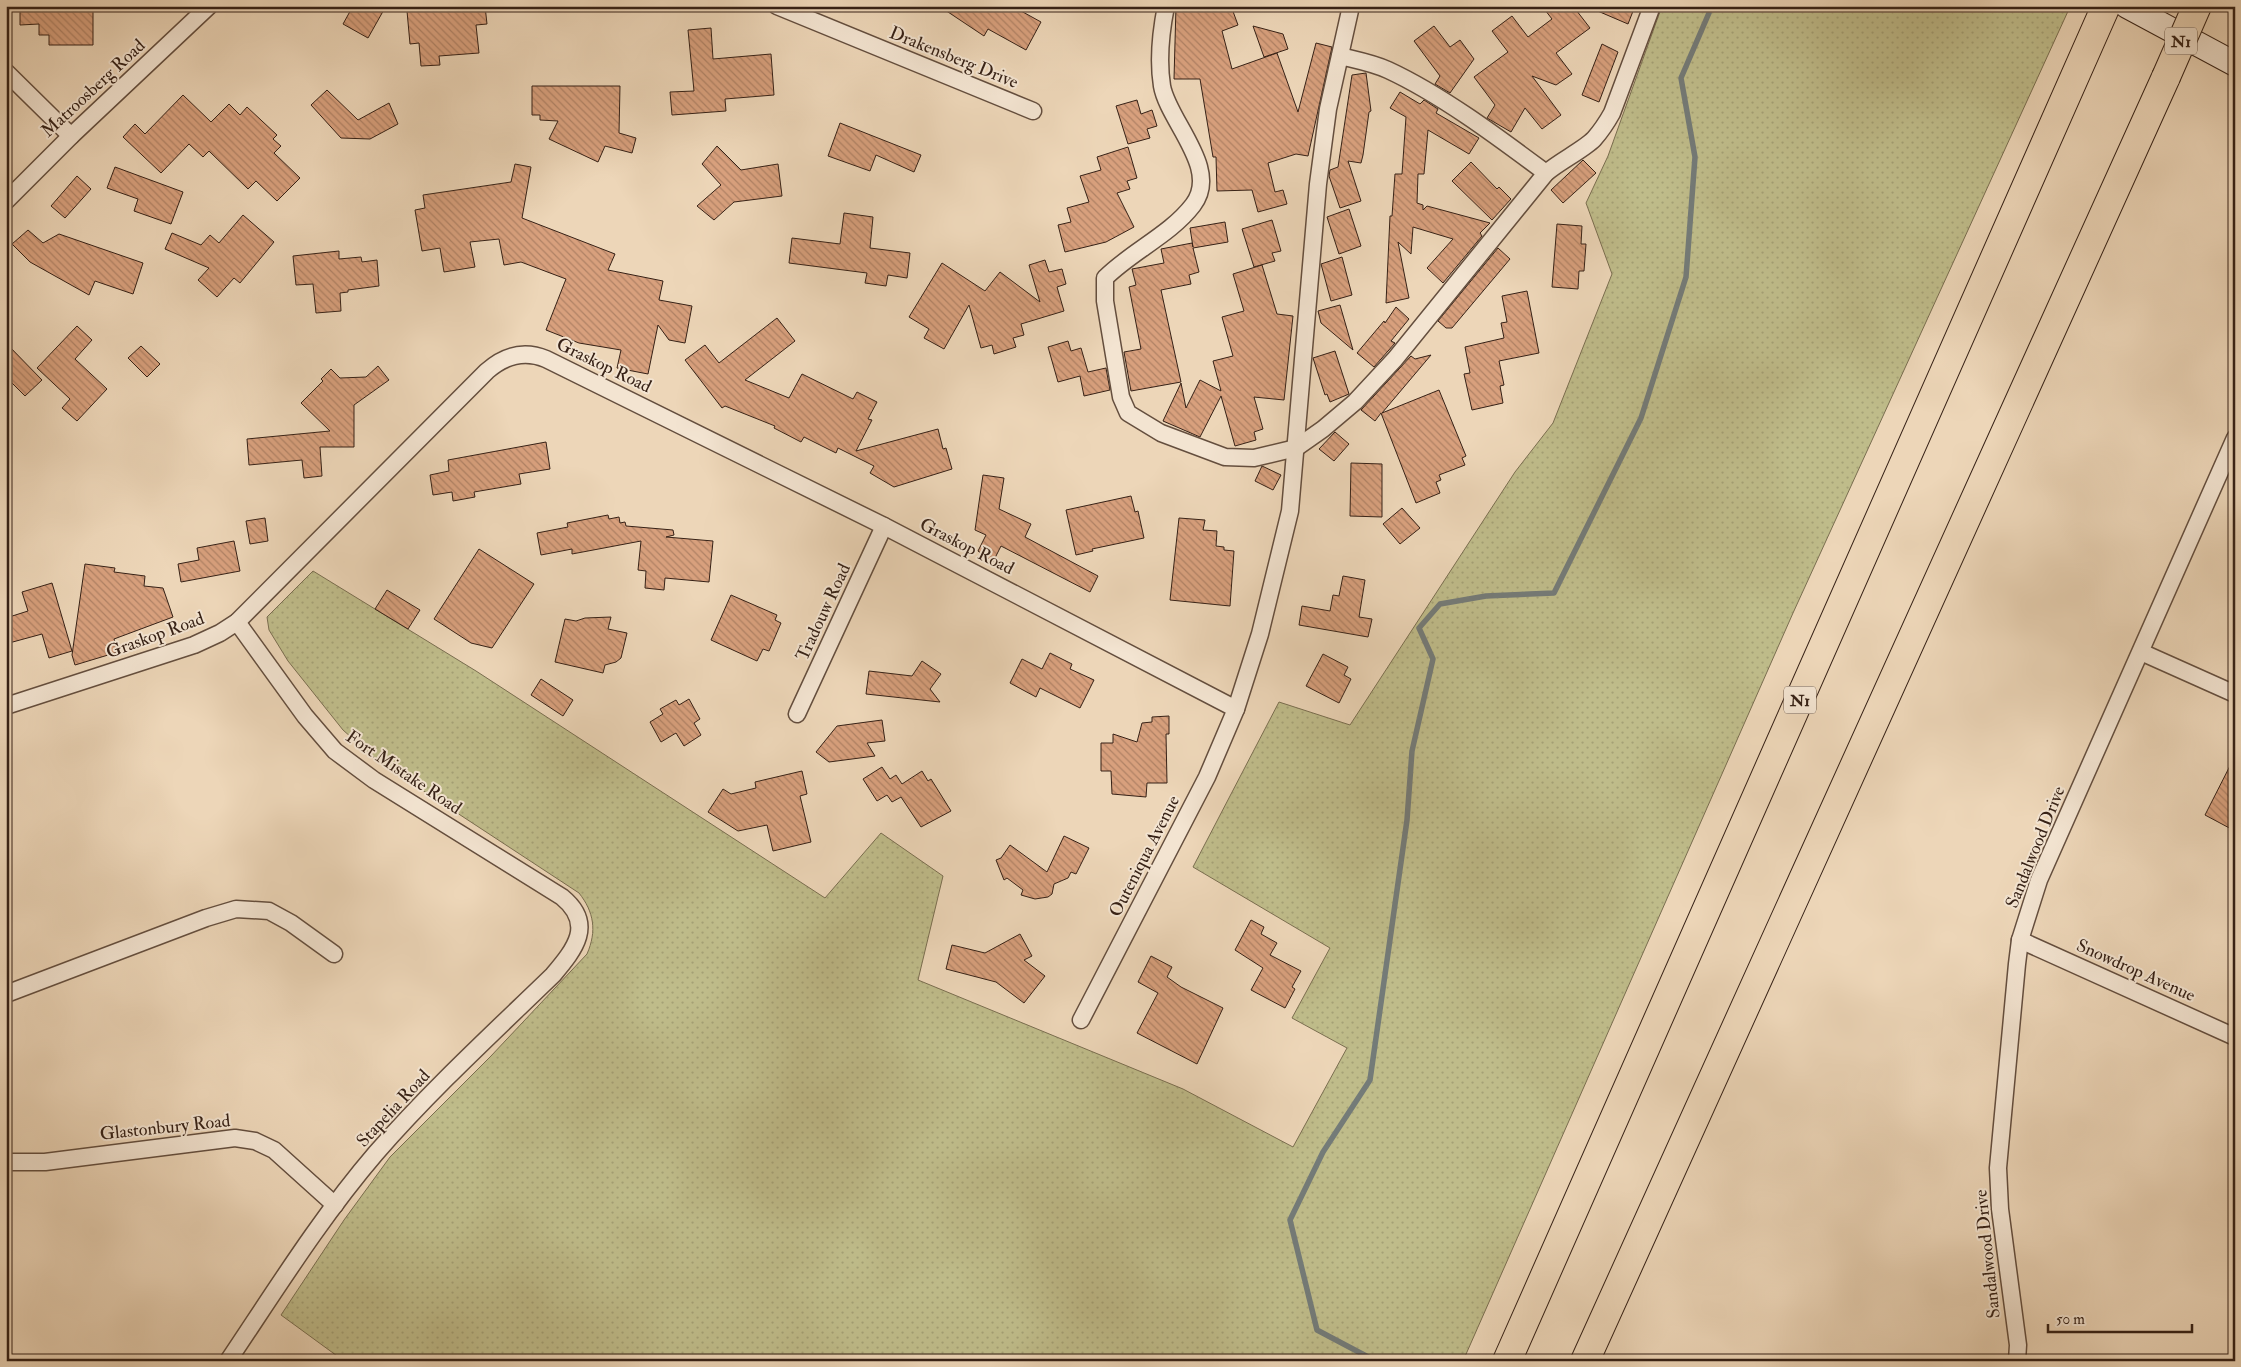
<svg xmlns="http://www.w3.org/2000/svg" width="2241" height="1367" viewBox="0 0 2241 1367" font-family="'IM FELL Double Pica',serif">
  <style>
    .park { fill: url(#park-dots); stroke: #7a6e50 }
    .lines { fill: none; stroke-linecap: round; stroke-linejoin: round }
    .stream { stroke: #747b78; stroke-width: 5.5 }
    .building { fill: url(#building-back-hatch); stroke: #362116 }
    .street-casing { stroke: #644e3e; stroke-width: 19 }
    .secondary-casing { stroke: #362116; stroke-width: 26 }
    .highway-casing { stroke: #362116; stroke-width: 30 }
    .street { stroke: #f3e4d1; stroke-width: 16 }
    .secondary { stroke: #f3e4d1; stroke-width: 24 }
    .highway { stroke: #edd6b8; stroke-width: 28 }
    .highway-bridge-casing { stroke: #362116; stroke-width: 30; stroke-linecap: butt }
    .highway-bridge { stroke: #edd6b8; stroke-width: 28 }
    .labels { text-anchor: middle; stroke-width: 4; stroke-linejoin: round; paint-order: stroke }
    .shield { fill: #f3e4d1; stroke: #6f5c4e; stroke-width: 1 }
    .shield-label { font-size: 16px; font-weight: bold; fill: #362116 }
    .street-label { font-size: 18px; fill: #362116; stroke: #f3e4d1 }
  </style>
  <defs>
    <pattern id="park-dots" width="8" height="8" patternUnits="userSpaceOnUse" patternTransform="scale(1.25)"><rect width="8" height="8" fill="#bfbc8a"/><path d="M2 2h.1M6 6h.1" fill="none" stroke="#a5a176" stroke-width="1.8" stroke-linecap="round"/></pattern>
    <pattern id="building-back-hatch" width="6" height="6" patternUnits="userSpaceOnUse" patternTransform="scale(1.25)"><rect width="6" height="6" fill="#d8a07d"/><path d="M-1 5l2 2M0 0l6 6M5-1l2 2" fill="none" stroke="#b08265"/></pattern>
  </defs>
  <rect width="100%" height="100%" fill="#edd6b8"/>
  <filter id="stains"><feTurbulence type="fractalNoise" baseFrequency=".004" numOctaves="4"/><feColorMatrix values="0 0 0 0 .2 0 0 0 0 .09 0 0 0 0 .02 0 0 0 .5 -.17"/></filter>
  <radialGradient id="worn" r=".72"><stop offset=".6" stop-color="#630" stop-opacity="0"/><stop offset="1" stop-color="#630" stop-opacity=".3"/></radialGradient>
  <path class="park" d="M 1662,6 L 2064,6 L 2069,9 L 1793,613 L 1463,1361 L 344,1361 L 281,1315 L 344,1220 L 390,1157 L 491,1056 L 587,954 C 597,931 594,912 579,893 L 378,761 L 343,730 L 288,661 L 269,630 L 267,617 L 313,571 L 476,671 L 825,898 L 881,833 L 943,876 L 918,980 L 1183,1089 L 1293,1147 L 1347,1048 L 1292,1018 L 1330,948 L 1193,867 L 1279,702 L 1350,725 L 1515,472 L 1553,423 L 1612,274 L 1586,203 L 1608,156 Z"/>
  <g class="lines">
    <path class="stream" d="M 1370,1361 L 1370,1358 L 1317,1330 L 1290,1220 L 1323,1152 L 1370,1080 L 1407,820 L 1412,751 L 1433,659 L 1419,628 L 1440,604 L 1486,596 L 1554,593 L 1641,418 L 1686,277 L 1695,157 L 1681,78 L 1712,6"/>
  </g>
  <g class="building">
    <path d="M 20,6 L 93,6 L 93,45 L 49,45 L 49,35 L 39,35 L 39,24 L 20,25 Z"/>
    <path d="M 353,6 L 386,6 L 368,38 L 343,24 Z"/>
    <path d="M 485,6 L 487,24 L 476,25 L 479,53 L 439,56 L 440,65 L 421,66 L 419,43 L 410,44 L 407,11 Z"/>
    <path d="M 939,6 L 1012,6 L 1041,22 L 1026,50 L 988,29 L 984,36 Z"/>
    <path d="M 1176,6 L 1231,6 L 1238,25 L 1222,31 L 1232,69 L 1277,53 L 1298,112 L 1316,43 L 1332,47 L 1308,156 L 1296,154 L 1268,163 L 1275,192 L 1283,190 L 1287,204 L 1258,212 L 1252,190 L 1217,191 L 1216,157 L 1213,157 L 1200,79 L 1174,79 Z"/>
    <path d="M 1542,6 L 1573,6 L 1590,28 L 1556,53 L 1572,74 L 1556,85 L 1532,76 L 1561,115 L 1542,129 L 1525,108 L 1511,132 L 1487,118 L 1495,105 L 1474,77 L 1508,52 L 1492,31 L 1512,16 L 1528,37 L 1552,19 Z"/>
    <path d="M 1586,6 L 1635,6 L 1628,24 Z"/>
    <path d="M 1253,26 L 1283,34 L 1288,49 L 1264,57 Z"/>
    <path d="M 1434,26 L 1450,47 L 1460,40 L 1474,59 L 1450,93 L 1435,84 L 1440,76 L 1414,41 Z"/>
    <path d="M 711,28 L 713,59 L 771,54 L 774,95 L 725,99 L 726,111 L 672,115 L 670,92 L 694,91 L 688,30 Z"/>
    <path d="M 1602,44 L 1618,52 L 1599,102 L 1582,95 Z"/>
    <path d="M 1366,73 L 1371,111 L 1369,112 L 1363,155 L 1361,163 L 1348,161 L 1361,201 L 1340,208 L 1329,176 L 1330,170 L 1338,167 L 1352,75 Z"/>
    <path d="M 532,86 L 620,86 L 619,133 L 636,138 L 632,153 L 605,146 L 598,162 L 549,139 L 558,121 L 540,120 L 540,115 L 532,115 Z"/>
    <path d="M 327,90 L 358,120 L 389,103 L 398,124 L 370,139 L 341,138 L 311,105 Z"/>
    <path d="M 1400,92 L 1420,104 L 1424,100 L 1438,109 L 1436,113 L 1479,138 L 1469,154 L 1428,130 L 1424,174 L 1418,174 L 1417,203 L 1423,205 L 1423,210 L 1427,206 L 1490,223 L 1480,233 L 1482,236 L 1443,283 L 1427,268 L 1453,239 L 1413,227 L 1411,254 L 1398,242 L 1409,298 L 1386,303 L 1390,216 L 1392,216 L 1395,174 L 1402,174 L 1406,117 L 1390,108 Z"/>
    <path d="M 183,95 L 211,122 L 229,104 L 240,115 L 247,107 L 277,135 L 273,139 L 281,146 L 274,153 L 300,178 L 277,201 L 256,181 L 248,189 L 209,151 L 203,157 L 189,144 L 161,173 L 123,137 L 135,124 L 145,134 Z"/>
    <path d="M 1137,100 L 1141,114 L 1152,110 L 1157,126 L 1147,129 L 1150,138 L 1128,144 L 1116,106 Z"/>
    <path d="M 840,123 L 921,155 L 914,172 L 876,155 L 870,171 L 828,156 Z"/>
    <path d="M 717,146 L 741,170 L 778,164 L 782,196 L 734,202 L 714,220 L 697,206 L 721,185 L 702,164 Z"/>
    <path d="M 1128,147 L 1137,178 L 1127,181 L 1130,189 L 1117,193 L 1134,227 L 1106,242 L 1065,252 L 1058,225 L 1071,222 L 1067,208 L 1089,202 L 1080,176 L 1101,170 L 1097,157 Z"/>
    <path d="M 1583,160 L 1596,173 L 1563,203 L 1551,190 Z"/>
    <path d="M 1471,162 L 1497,189 L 1499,187 L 1511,199 L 1492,220 L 1452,181 Z"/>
    <path d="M 515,164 L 531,167 L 522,218 L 615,254 L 608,270 L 663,281 L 659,300 L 692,306 L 685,343 L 669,340 L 658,325 L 648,374 L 617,368 L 621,350 L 579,343 L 546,330 L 566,279 L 521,262 L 504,265 L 499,239 L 470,242 L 475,267 L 444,272 L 440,248 L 422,251 L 415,210 L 425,208 L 423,195 L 511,182 Z"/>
    <path d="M 115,167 L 183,192 L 171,224 L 134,211 L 138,199 L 107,188 Z"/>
    <path d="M 77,176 L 91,189 L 65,218 L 51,206 Z"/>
    <path d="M 1349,209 L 1361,246 L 1339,254 L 1327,217 Z"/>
    <path d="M 844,213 L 873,217 L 870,248 L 910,253 L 907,278 L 888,275 L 886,286 L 865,283 L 867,273 L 789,263 L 792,238 L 840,244 Z"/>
    <path d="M 243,215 L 274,242 L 240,283 L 234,278 L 217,297 L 198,280 L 209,268 L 165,249 L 172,233 L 201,245 L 210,235 L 219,243 Z"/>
    <path d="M 1272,220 L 1281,251 L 1272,253 L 1275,261 L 1254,267 L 1242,229 Z"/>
    <path d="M 1225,222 L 1228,242 L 1193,248 L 1199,272 L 1189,275 L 1191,284 L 1161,290 L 1181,382 L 1131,391 L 1124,352 L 1141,349 L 1129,287 L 1136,285 L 1132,269 L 1164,263 L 1161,249 L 1192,243 L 1193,247 L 1190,228 Z"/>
    <path d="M 1557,224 L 1582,226 L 1581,244 L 1586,244 L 1584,271 L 1579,271 L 1578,289 L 1552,287 Z"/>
    <path d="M 28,230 L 43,243 L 59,234 L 143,263 L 133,294 L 95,281 L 89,295 L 30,262 L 12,244 Z"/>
    <path d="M 1498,248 L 1510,259 L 1452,328 L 1446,328 L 1438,321 Z"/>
    <path d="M 339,251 L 339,259 L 361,257 L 362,262 L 377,260 L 379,286 L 348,290 L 348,292 L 340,293 L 341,311 L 316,313 L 313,284 L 296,285 L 293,256 Z"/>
    <path d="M 1342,257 L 1352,295 L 1331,301 L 1321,264 Z"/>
    <path d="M 1045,260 L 1049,272 L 1062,269 L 1066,284 L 1057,287 L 1064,311 L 1021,324 L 1024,335 L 1013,338 L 1016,347 L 994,354 L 992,345 L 981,348 L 969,305 L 944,349 L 924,338 L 929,329 L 909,317 L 942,263 L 985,291 L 1000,272 L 1040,302 L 1029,265 Z"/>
    <path d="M 1262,265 L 1277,314 L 1293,316 L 1284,400 L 1254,397 L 1263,429 L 1254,432 L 1256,440 L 1235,446 L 1221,396 L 1200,437 L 1163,421 L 1181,383 L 1186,408 L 1200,380 L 1221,391 L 1213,361 L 1233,356 L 1222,317 L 1244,311 L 1233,274 Z"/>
    <path d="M 1527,291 L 1539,353 L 1499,361 L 1504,385 L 1500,386 L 1503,403 L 1472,410 L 1464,374 L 1470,373 L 1465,347 L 1504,338 L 1501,323 L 1507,322 L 1502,296 Z"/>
    <path d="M 1340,305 L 1353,350 L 1321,323 L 1318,311 Z"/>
    <path d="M 1396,307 L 1409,319 L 1391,341 L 1395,343 L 1374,367 L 1357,353 L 1384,321 L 1385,323 Z"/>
    <path d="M 777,318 L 795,341 L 745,380 L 789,398 L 802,374 L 853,399 L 857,392 L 877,402 L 868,419 L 872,420 L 856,451 L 938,429 L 943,449 L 946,448 L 952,469 L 894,487 L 870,473 L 874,466 L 838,448 L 836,453 L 804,437 L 801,442 L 774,428 L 775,426 L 725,406 L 722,408 L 685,360 L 705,345 L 719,363 Z"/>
    <path d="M 77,326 L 92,340 L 75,359 L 107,389 L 77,421 L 62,408 L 70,399 L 37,368 Z"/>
    <path d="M 1068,341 L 1071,351 L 1081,348 L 1088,372 L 1106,368 L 1110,390 L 1084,396 L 1080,376 L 1058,382 L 1048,347 Z"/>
    <path d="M 6,343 L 42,380 L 25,396 L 6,377 Z"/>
    <path d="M 141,346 L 160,364 L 147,377 L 128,358 Z"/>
    <path d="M 1335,351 L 1349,394 L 1330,402 L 1327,394 L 1325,395 L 1313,358 Z"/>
    <path d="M 1431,355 L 1382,413 L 1439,390 L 1466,456 L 1462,458 L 1465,465 L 1439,475 L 1441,480 L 1436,482 L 1440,493 L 1416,503 L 1381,413 L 1375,421 L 1361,410 L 1411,356 L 1415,359 Z"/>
    <path d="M 378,366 L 389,380 L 354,405 L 354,447 L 320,447 L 322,476 L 304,478 L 302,460 L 249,465 L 247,439 L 330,431 L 301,403 L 323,381 L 321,379 L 331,369 L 340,378 L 366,377 Z"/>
    <path d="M 1335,432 L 1349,444 L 1334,461 L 1319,449 Z"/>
    <path d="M 546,442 L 550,469 L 519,474 L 521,484 L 474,492 L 475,497 L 453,501 L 452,492 L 433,495 L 430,475 L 449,471 L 448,460 Z"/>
    <path d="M 1351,463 L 1382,464 L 1382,517 L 1350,516 Z"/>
    <path d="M 1262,466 L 1281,475 L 1273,490 L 1255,481 Z"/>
    <path d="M 983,475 L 1004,478 L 999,509 L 1031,524 L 1025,537 L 1098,576 L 1090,592 L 1001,546 L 993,562 L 978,551 L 986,535 L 975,530 Z"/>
    <path d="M 1131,496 L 1135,512 L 1138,511 L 1144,538 L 1092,549 L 1093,551 L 1076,555 L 1066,510 Z"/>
    <path d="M 1402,508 L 1420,528 L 1400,544 L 1383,524 Z"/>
    <path d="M 608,515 L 609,519 L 619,517 L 620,523 L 625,522 L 626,526 L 673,530 L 674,535 L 666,537 L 713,541 L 709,582 L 665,578 L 664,590 L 645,588 L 646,571 L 638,570 L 641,541 L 572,554 L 572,549 L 541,555 L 537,533 L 568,527 L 567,523 Z"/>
    <path d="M 265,518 L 268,541 L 250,544 L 246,521 Z"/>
    <path d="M 1179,518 L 1205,520 L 1203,530 L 1217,531 L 1216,546 L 1224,547 L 1224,550 L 1234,551 L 1230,606 L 1170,600 Z"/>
    <path d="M 234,541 L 240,571 L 181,582 L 178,564 L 199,560 L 197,548 Z"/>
    <path d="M 479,549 L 534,584 L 492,648 L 471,643 L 434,619 Z"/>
    <path d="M 85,564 L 115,568 L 114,572 L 145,576 L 144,586 L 163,588 L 173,617 L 114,639 L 118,652 L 75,665 L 72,655 Z"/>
    <path d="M 1343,576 L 1365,580 L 1359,617 L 1372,619 L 1368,637 L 1299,625 L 1302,606 L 1330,611 L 1333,595 L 1339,596 Z"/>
    <path d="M 52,583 L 72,651 L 49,658 L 42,634 L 9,643 L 6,634 L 6,618 L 28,611 L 22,592 Z"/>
    <path d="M 387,590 L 420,610 L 408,629 L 375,609 Z"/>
    <path d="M 731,595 L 777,615 L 775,620 L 781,623 L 769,651 L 763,649 L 757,661 L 711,640 Z"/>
    <path d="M 611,617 L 608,629 L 627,633 L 621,658 L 616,662 L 605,665 L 603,673 L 555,662 L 565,619 L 576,621 L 585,618 Z"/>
    <path d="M 1050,653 L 1072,664 L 1070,669 L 1094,680 L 1080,708 L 1040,688 L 1036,697 L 1010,683 L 1022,659 L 1042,669 Z"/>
    <path d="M 1323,654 L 1348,667 L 1344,675 L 1351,679 L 1339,703 L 1306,686 Z"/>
    <path d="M 922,661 L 941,674 L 930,689 L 940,702 L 866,694 L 869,671 L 912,676 Z"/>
    <path d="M 541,679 L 573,700 L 563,716 L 531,695 Z"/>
    <path d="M 689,699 L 700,719 L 694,723 L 701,735 L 684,746 L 676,733 L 661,742 L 650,722 L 663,714 L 660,709 L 676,700 L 679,705 Z"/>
    <path d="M 1169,716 L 1169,734 L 1166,734 L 1167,783 L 1147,783 L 1146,797 L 1112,794 L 1111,771 L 1101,771 L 1101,743 L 1113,743 L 1113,734 L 1137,742 L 1142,723 L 1152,722 L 1152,717 Z"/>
    <path d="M 882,720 L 885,741 L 867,743 L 875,756 L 829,762 L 816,752 L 837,726 Z"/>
    <path d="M 2235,756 L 2235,831 L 2205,815 Z"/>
    <path d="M 882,767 L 890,779 L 896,775 L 902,784 L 922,771 L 928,781 L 931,779 L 951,811 L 921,827 L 901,797 L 892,802 L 887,795 L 877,801 L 863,779 Z"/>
    <path d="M 802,771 L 807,794 L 800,796 L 811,842 L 773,851 L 767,825 L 738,831 L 708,812 L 723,789 L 731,794 L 756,788 L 755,782 Z"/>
    <path d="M 1064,836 L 1089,848 L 1076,874 L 1071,872 L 1068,878 L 1054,884 L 1052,894 L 1048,897 L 1035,899 L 1021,895 L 1023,890 L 1007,878 L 1004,880 L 996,860 L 1001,858 L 1010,845 L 1047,872 Z"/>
    <path d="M 1251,920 L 1264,927 L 1261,934 L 1277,943 L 1270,955 L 1301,971 L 1292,987 L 1295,989 L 1285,1008 L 1251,990 L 1263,968 L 1235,950 Z"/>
    <path d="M 1020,934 L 1032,956 L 1024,960 L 1045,976 L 1024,1003 L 996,982 L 946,969 L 952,945 L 985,953 Z"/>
    <path d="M 1151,956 L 1172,967 L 1167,977 L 1181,987 L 1223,1008 L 1197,1064 L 1137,1033 L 1158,993 L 1138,982 Z"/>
  </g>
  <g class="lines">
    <g class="street-casing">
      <g id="street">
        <path d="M 777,6 L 1033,111"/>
        <path d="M 1166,6 C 1161,31 1158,61 1162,86 C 1168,121 1221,169 1193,205 C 1170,235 1132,251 1105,278 L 1105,301 L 1121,397 L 1128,413 L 1161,433 L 1225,457 L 1254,458 L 1296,448 L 1323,429 L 1355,402 L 1395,359 L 1546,173 C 1560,161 1583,150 1594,139 C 1601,131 1607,122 1612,113 L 1652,6"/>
        <path d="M 1340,56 C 1356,60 1373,63 1388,70 C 1442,95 1499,138 1546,173"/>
        <path d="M 6,72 L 71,136"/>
        <path d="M 6,201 L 71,136 L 209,6"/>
        <path d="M 2141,652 L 2235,694"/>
        <path d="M 6,706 L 194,645 L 220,633 L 237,622 L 487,371 C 504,356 524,350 546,359 L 884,526 L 1236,709"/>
        <path d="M 797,714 L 884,526"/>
        <path d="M 2020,940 L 2235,1037"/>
        <path d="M 6,994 L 206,918 L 236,909 L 269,911 L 291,923 L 334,954"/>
        <path d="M 1081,1020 L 1207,777 L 1236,709 L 1260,634 L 1290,511 L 1318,184 L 1328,109 L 1351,6"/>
        <path d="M 6,1162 L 45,1162 L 235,1138 L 255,1141 L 274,1150 L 335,1205"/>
        <path d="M 228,1361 C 275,1291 321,1217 376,1153 C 431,1090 493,1033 553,975 C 575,949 595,924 562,897 L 374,780 L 335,751 L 305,716 L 237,622"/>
        <path d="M 2017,1361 L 2018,1345 L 2000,1209 L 1998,1168 L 2017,964 L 2020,940 L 2039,880 L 2235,438"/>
      </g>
    </g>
    <g class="secondary-casing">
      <path id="secondary" d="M 2127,6 L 2235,64"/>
    </g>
    <g class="highway-casing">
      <g id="highway">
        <path d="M 1507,1361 L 2106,6"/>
        <path d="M 1585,1361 L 2166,77"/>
      </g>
    </g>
    <use href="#street" class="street"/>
    <use href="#secondary" class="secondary"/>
    <use href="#highway" class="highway"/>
    <g class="highway-bridge-casing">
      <path id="highway-bridge" d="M 2166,77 L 2197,6"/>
    </g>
    <use href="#highway-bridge" class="highway-bridge"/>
  </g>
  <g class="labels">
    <g class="shield">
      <rect x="2165" y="27.5" width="32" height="27" rx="4"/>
      <rect x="1784" y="686.5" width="32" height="27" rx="4"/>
    </g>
    <g class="shield-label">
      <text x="2181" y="47">N1</text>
      <text x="1800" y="706">N1</text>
    </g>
    <g class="street-label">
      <text transform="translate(954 57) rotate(22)" y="6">Drakensberg Drive</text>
      <text transform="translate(93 88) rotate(-43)" y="6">Matroosberg Road</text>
      <text transform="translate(604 365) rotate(26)" y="6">Graskop Road</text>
      <text transform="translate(967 546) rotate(27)" y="6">Graskop Road</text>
      <text transform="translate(823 612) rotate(-65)" y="6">Tradouw Road</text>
      <text transform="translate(155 635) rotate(-20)" y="6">Graskop Road</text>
      <text transform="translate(404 772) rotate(34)" y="6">Fort Mistake Road</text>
      <text transform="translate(2035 847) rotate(-68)" y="6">Sandalwood Drive</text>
      <text transform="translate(1144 856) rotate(-63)" y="6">Outeniqua Avenue</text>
      <text transform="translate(2136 970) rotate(24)" y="6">Snowdrop Avenue</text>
      <text transform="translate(393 1108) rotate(-47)" y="6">Stapelia Road</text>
      <text transform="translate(165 1127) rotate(-6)" y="6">Glastonbury Road</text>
      <text transform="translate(1987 1254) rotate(-96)" y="6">Sandalwood Drive</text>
    </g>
  </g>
  <rect width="2241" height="1367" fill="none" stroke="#edd6b8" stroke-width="25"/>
  <rect x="8" y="8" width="2226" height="1352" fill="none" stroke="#362116" stroke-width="2.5"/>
  <rect x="12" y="12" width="2216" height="1342" fill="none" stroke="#362116"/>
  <path d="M2048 1324v8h144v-8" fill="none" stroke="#362116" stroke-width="2.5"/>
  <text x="2056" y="1324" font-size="15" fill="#362116" stroke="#f3e4d1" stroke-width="4" paint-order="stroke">50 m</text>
  <rect width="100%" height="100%" filter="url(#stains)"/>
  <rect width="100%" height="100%" fill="url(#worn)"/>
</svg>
